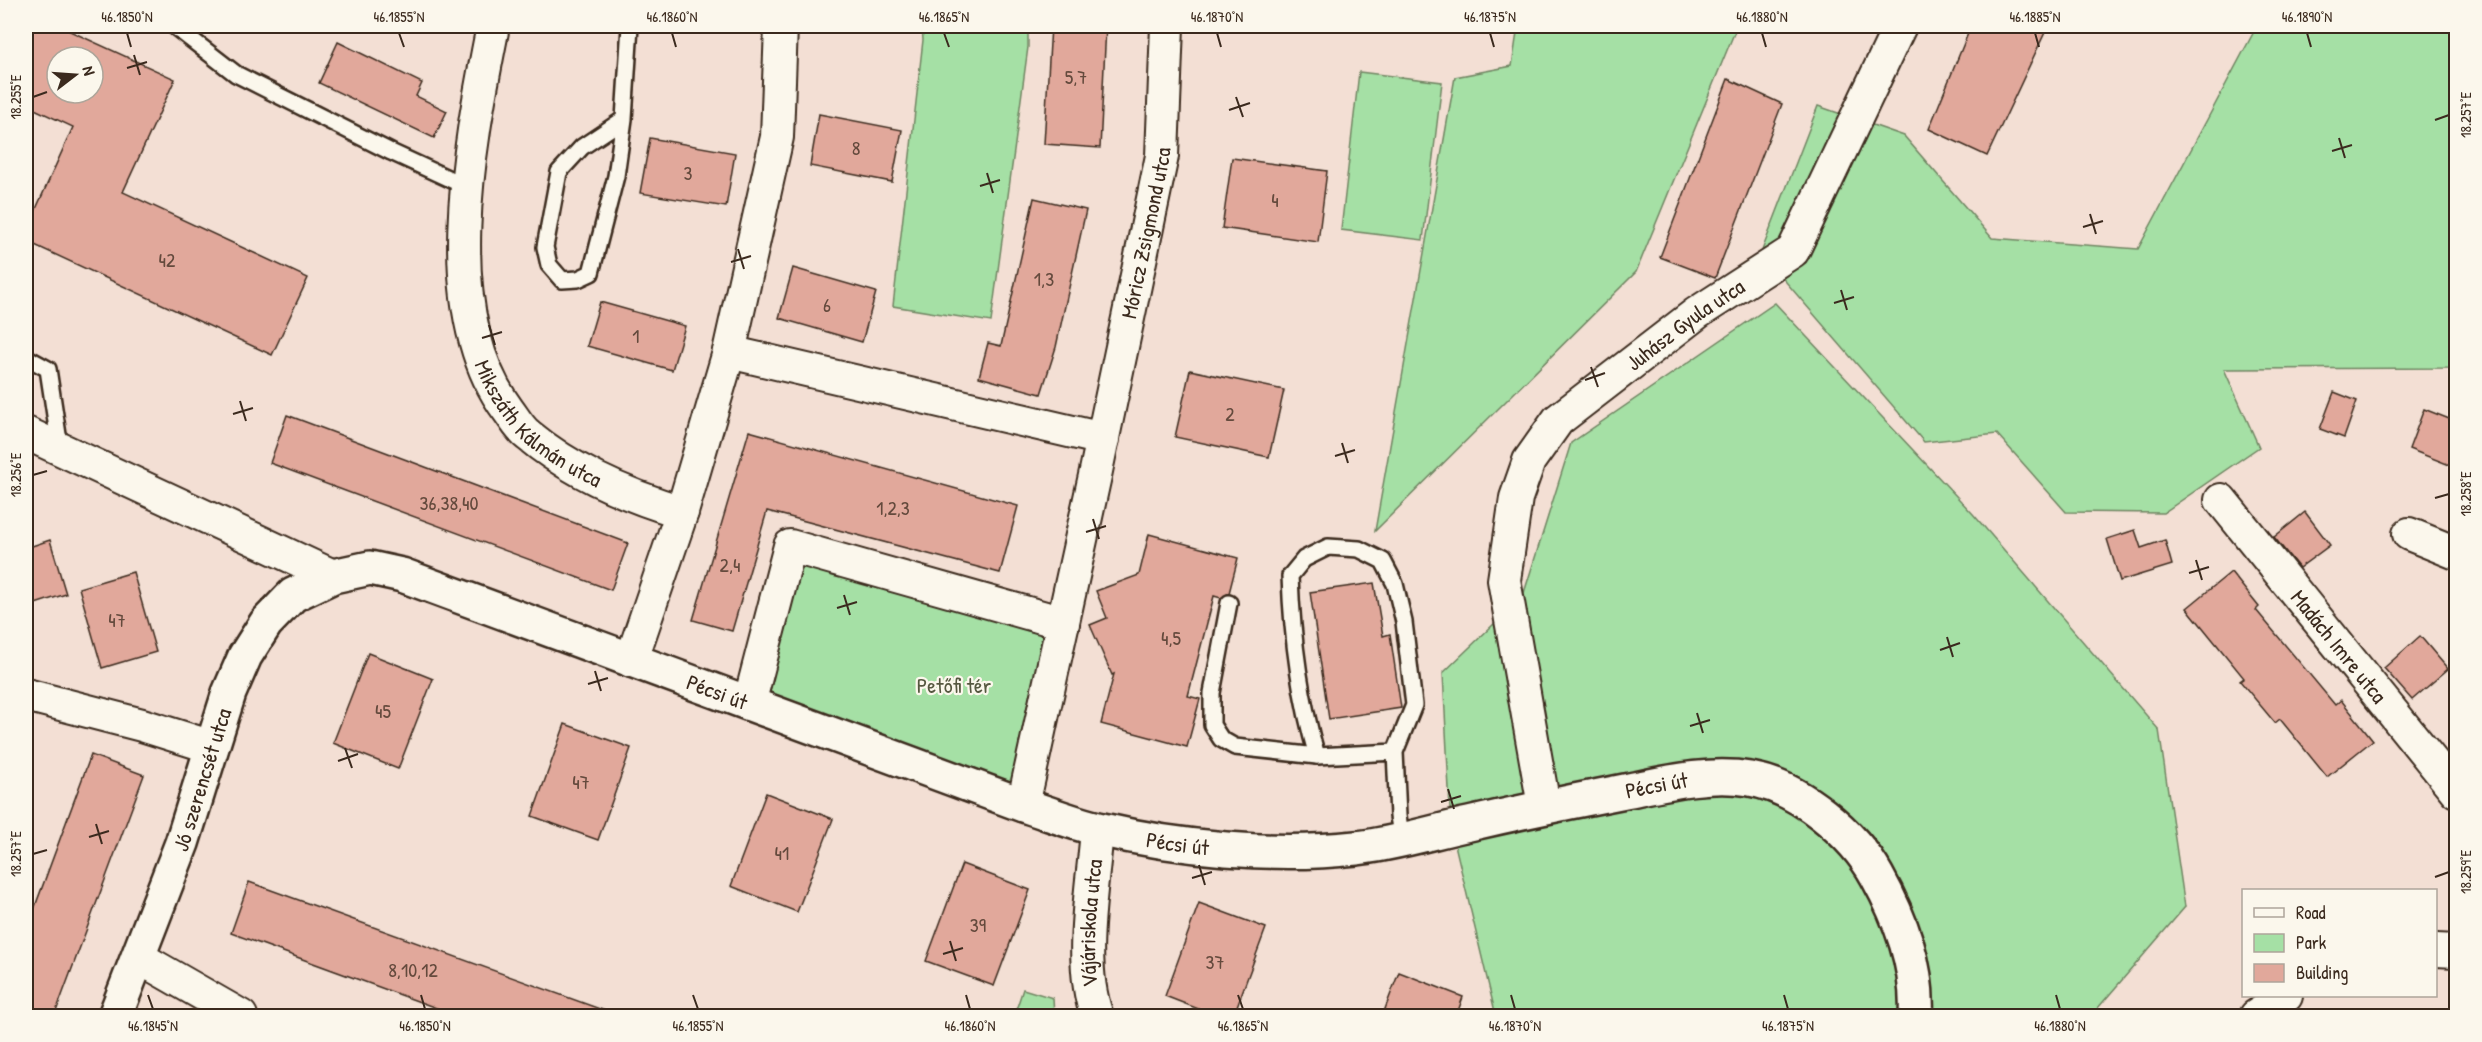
<svg xmlns="http://www.w3.org/2000/svg" width="2482" height="1042" viewBox="0 0 2482 1042" font-family="'Patrick Hand',sans-serif">
  <style>
    .green { fill: #a5e0a5; stroke: #708562; stroke-width: 1.5 }
    .building { fill: #e1a89b; stroke: #3b2a1e; stroke-width: 1.5; fill-rule: evenodd }
    .lines { fill: none; stroke-linecap: round; stroke-linejoin: round }
    .lane-casing { stroke: #3b2a1e; stroke-width: 20 }
    .street-casing { stroke: #3b2a1e; stroke-width: 36 }
    .secondary-casing { stroke: #3b2a1e; stroke-width: 38 }
    .lane { stroke: #fbf7ec; stroke-width: 15 }
    .street { stroke: #fbf7ec; stroke-width: 32 }
    .secondary { stroke: #fbf7ec; stroke-width: 33 }
    .ticks { fill: none; stroke: #3b2a1e; stroke-width: 2 }
    .labels { text-anchor: middle; stroke-width: 4.5; stroke-linejoin: round; paint-order: stroke }
    .number-label { font-size: 20px; fill: #644a3d }
    .street-label { font-size: 22px; fill: #3b2a1e; stroke: #fbf7ec }
    .park-label { font-size: 22px; fill: #565840; stroke: #fbf7ec }
    .neatline { fill: none; stroke: #3b2a1e; stroke-width: 2 }
    .ticks-label { font-size: 15px; text-anchor: middle; fill: #3b2a1e }
  </style>
  <rect width="100%" height="100%" fill="#f3dfd4"/>
  <filter id="ink" filterUnits="userSpaceOnUse"><feTurbulence type="fractalNoise" baseFrequency=".0167" numOctaves="2"/><feDisplacementMap in="SourceGraphic" scale="12" xChannelSelector="R" yChannelSelector="G"/><feConvolveMatrix kernelMatrix="1 2 1 2 8 2 1 2 1" color-interpolation-filters="sRGB"/></filter>
  <g filter="url(#ink)">
    <g class="green">
      <path d="M 922,26 L 1028,26 L 1028,47 L 991,322 L 893,306 L 923,40 Z"/>
      <path d="M 1518,26 L 1737,26 L 1636,272 L 1375,531 L 1455,77 L 1512,66 Z"/>
      <path d="M 2257,26 L 2456,26 L 2456,368 L 2224,369 L 2259,447 L 2163,513 L 2066,512 L 1997,434 L 1924,442 L 1761,253 L 1818,106 L 1904,136 L 1992,238 L 2138,249 Z"/>
      <path d="M 1359,72 L 1442,82 L 1423,240 L 1341,230 Z"/>
      <path d="M 1775,303 L 1973,514 L 2159,730 L 2185,907 L 2091,1016 L 1496,1016 L 1451,828 L 1443,673 L 1523,596 L 1571,443 Z"/>
      <path d="M 790,546 L 1063,623 L 1023,805 L 749,704 Z"/>
      <path d="M 1023,989 L 1053,998 L 1054,1016 L 1014,1016 Z"/>
    </g>
    <g class="building">
      <path d="M 26,26 L 59,26 L 175,79 L 123,192 L 308,278 L 272,355 L 26,241 L 26,231 L 73,127 L 26,105 ZM 57,57 L 93,57 L 93,93 L 57,93 Z"/>
      <path d="M 1051,26 L 1106,26 L 1100,148 L 1044,144 Z"/>
      <path d="M 1971,26 L 2048,26 L 1987,156 L 1929,129 Z"/>
      <path d="M 338,42 L 422,83 L 416,96 L 447,111 L 434,138 L 319,83 Z"/>
      <path d="M 1728,79 L 1782,104 L 1715,278 L 1660,257 Z"/>
      <path d="M 819,114 L 902,130 L 892,182 L 810,166 Z"/>
      <path d="M 650,138 L 735,153 L 726,207 L 640,193 Z"/>
      <path d="M 1232,158 L 1327,171 L 1318,242 L 1222,228 Z"/>
      <path d="M 1034,198 L 1086,210 L 1056,347 L 1041,394 L 979,377 L 988,343 L 1001,346 Z"/>
      <path d="M 793,268 L 876,292 L 862,342 L 779,318 Z"/>
      <path d="M 600,302 L 685,326 L 672,370 L 587,346 Z"/>
      <path d="M 1190,370 L 1284,390 L 1269,457 L 1175,437 Z"/>
      <path d="M 2334,392 L 2357,401 L 2344,438 L 2320,429 Z"/>
      <path d="M 2424,409 L 2457,422 L 2457,468 L 2409,449 Z"/>
      <path d="M 287,415 L 628,543 L 611,590 L 270,463 Z"/>
      <path d="M 749,431 L 1018,506 L 1000,573 L 767,511 L 732,631 L 693,620 Z"/>
      <path d="M 2305,512 L 2330,545 L 2299,568 L 2274,537 Z"/>
      <path d="M 2135,530 L 2141,548 L 2165,540 L 2172,565 L 2120,581 L 2107,539 Z"/>
      <path d="M 1149,534 L 1238,558 L 1229,593 L 1221,598 L 1214,596 L 1188,696 L 1200,699 L 1187,747 L 1101,724 L 1114,674 L 1112,675 L 1090,625 L 1107,618 L 1096,591 L 1139,575 Z"/>
      <path d="M 50,540 L 66,594 L 26,607 L 26,548 Z"/>
      <path d="M 133,572 L 156,652 L 102,668 L 79,588 Z"/>
      <path d="M 2231,572 L 2259,607 L 2256,610 L 2335,705 L 2341,700 L 2373,740 L 2327,777 L 2280,719 L 2275,723 L 2240,681 L 2244,678 L 2187,608 Z"/>
      <path d="M 1374,583 L 1383,636 L 1390,634 L 1401,708 L 1329,719 L 1310,592 Z"/>
      <path d="M 2420,636 L 2448,669 L 2412,700 L 2384,668 Z"/>
      <path d="M 368,653 L 433,679 L 398,769 L 333,743 Z"/>
      <path d="M 565,724 L 631,748 L 598,840 L 532,816 Z"/>
      <path d="M 91,755 L 144,775 L 54,1017 L 26,1017 L 26,931 Z"/>
      <path d="M 766,793 L 833,819 L 797,912 L 731,886 Z"/>
      <path d="M 962,864 L 1030,890 L 994,986 L 926,961 Z"/>
      <path d="M 249,882 L 611,1013 L 611,1017 L 461,1017 L 231,933 Z"/>
      <path d="M 1199,903 L 1266,928 L 1233,1017 L 1219,1017 L 1165,996 Z"/>
      <path d="M 1399,972 L 1463,997 L 1456,1017 L 1382,1017 Z"/>
    </g>
    <g class="lines">
      <g class="lane-casing">
        <g id="lane">
          <path d="M 174,26 L 236,74 L 391,152 L 467,187"/>
          <path d="M 624,119 L 582,147 L 559,172 L 545,247 L 549,265 L 562,280 L 578,279 L 591,273 L 616,176 L 624,119 L 630,26"/>
          <path d="M 26,357 L 48,369 L 60,448"/>
          <path d="M 1229,603 L 1212,693 L 1212,725 L 1221,739 L 1235,747 L 1317,756"/>
          <path d="M 1395,752 L 1317,756 C 1300,698 1292,636 1290,576 L 1304,559 L 1328,547 L 1359,549 L 1383,561 L 1395,584 L 1404,622 L 1414,705 L 1395,752 L 1398,816 L 1402,841"/>
        </g>
      </g>
      <g class="street-casing">
        <g id="street">
          <path id="s1" d="M 493,26 C 471,138 434,311 508,410 C 514,418 520,429 528,435 C 571,471 628,496 682,512"/>
          <path d="M 729,352 L 1103,439"/>
          <path d="M 26,433 L 333,576"/>
          <path id="s2" d="M 2221,500 L 2456,791"/>
          <path d="M 2409,534 L 2456,553"/>
          <path d="M 631,661 L 682,512 L 729,352 L 777,137 L 781,26"/>
          <path d="M 26,695 L 142,725 L 212,747"/>
          <path d="M 749,704 L 790,546 L 1063,623"/>
          <path id="s3" d="M 1023,805 L 1096,471 L 1162,156 L 1167,26"/>
          <path id="s4" d="M 1544,806 L 1504,580 L 1516,498 L 1529,461 L 1558,420 L 1697,313 L 1793,251 L 1900,26"/>
          <path d="M 2436,950 L 2456,951"/>
          <path d="M 138,957 L 241,1016"/>
          <path id="s5" d="M 1097,1016 C 1077,960 1093,888 1097,829"/>
          <path d="M 2256,1016 L 2286,996"/>
        </g>
      </g>
      <g class="secondary-casing">
        <g id="secondary">
          <path id="s6" d="M 115,1016 L 182,843 L 229,693 L 245,656 L 266,623 L 293,595 L 333,576 L 370,568 L 402,575 L 1023,805 C 1048,813 1073,823 1098,829 C 1179,848 1273,857 1356,848 C 1395,844 1431,832 1469,824 C 1521,812 1573,801 1625,791 C 1665,783 1709,772 1750,779 C 1799,787 1854,834 1877,876 C 1901,919 1919,966 1916,1016"/>
        </g>
      </g>
      <use href="#lane" class="lane"/>
      <use href="#street" class="street"/>
      <use href="#secondary" class="secondary"/>
    </g>
  </g>
  <path class="ticks" d="M 127,33 L 131,47M 399,33 L 404,47M 672,33 L 676,47M 944,33 L 949,47M 1217,33 L 1221,47M 1490,33 L 1494,47M 1762,33 L 1766,47M 2035,33 L 2039,47M 2307,33 L 2311,47M 134,55 L 140,75M 127,68 L 147,62M 33,97 L 47,92M 1236,97 L 1243,117M 1229,110 L 1250,103M 2435,120 L 2449,115M 2339,138 L 2345,158M 2332,151 L 2352,145M 987,173 L 993,193M 980,186 L 1000,180M 2090,214 L 2096,234M 2083,227 L 2103,221M 738,249 L 744,269M 731,262 L 751,256M 1841,290 L 1847,310M 1834,303 L 1854,297M 489,325 L 495,345M 482,338 L 502,332M 1591,367 L 1598,387M 1585,380 L 1605,373M 240,401 L 246,421M 233,414 L 253,408M 1342,443 L 1348,463M 1335,456 L 1355,450M 33,475 L 47,471M 2435,498 L 2449,494M 1093,519 L 1099,539M 1086,532 L 1106,526M 2196,560 L 2202,580M 2189,573 L 2209,567M 844,595 L 850,615M 837,608 L 857,602M 1947,637 L 1953,657M 1940,650 L 1960,643M 595,671 L 601,691M 588,684 L 608,678M 1697,713 L 1703,733M 1690,726 L 1710,720M 345,748 L 352,768M 338,761 L 358,754M 1448,789 L 1454,809M 1441,802 L 1461,796M 96,824 L 102,844M 89,837 L 109,831M 33,854 L 47,850M 1199,865 L 1205,885M 2435,877 L 2449,872M 1192,878 L 1212,872M 950,941 L 956,961M 943,954 L 963,948M 148,995 L 153,1009M 421,995 L 425,1009M 693,995 L 698,1009M 966,995 L 970,1009M 1238,995 L 1243,1009M 1511,995 L 1515,1009M 1784,995 L 1788,1009M 2056,995 L 2060,1009"/>
  <g class="labels">
    <g class="number-label">
      <text x="1076" y="84">5,7</text>
      <text x="856" y="155">8</text>
      <text x="688" y="180">3</text>
      <text x="1275" y="207">4</text>
      <text x="167" y="267">42</text>
      <text x="1044" y="286">1,3</text>
      <text x="827" y="312">6</text>
      <text x="636" y="343">1</text>
      <text x="1230" y="421">2</text>
      <text x="449" y="510">36,38,40</text>
      <text x="893" y="515">1,2,3</text>
      <text x="730" y="572">2,4</text>
      <text x="117" y="627">47</text>
      <text x="1171" y="645">4,5</text>
      <text x="383" y="718">45</text>
      <text x="581" y="789">47</text>
      <text x="782" y="860">41</text>
      <text x="978" y="932">39</text>
      <text x="1215" y="969">37</text>
      <text x="413" y="977">8,10,12</text>
    </g>
    <g class="street-label">
      <text dy="8" stroke="none"><textPath href="#s3" startOffset="585">Móricz Zsigmond utca</textPath></text>
      <text dy="8" stroke="none"><textPath href="#s4" startOffset="561">Juhász Gyula utca</textPath></text>
      <text dy="8" stroke="none"><textPath href="#s1" startOffset="426">Mikszáth Kálmán utca</textPath></text>
      <text dy="8" stroke="none"><textPath href="#s2" startOffset="188">Madách Imre utca</textPath></text>
      <text dy="8" stroke="none"><textPath href="#s6" startOffset="912">Pécsi út</textPath></text>
      <text dy="8" stroke="none"><textPath href="#s6" startOffset="252">Jó szerencsét utca</textPath></text>
      <text dy="8" stroke="none"><textPath href="#s6" startOffset="1884">Pécsi út</textPath></text>
      <text dy="8" stroke="none"><textPath href="#s6" startOffset="1398">Pécsi út</textPath></text>
      <text dy="8" stroke="none"><textPath href="#s5" startOffset="94">Vájáriskola utca</textPath></text>
    </g>
    <g class="park-label">
      <text x="954" y="693">Petőfi tér</text>
    </g>
  </g>
  <rect width="2482" height="1042" fill="none" stroke="#fbf7ec" stroke-width="66"/>
  <rect x="2242" y="889" width="195" height="108" fill="#fbf7ec" stroke="#aea59a" stroke-width="1.5"/>
  <rect x="2254" y="908" width="30" height="9" fill="#fbf7ec" stroke="#aea59a" stroke-width="1.5"/>
  <text x="2296" y="919" font-size="18" fill="#3b2a1e">Road</text>
  <rect x="2254" y="934" width="30" height="18" fill="#a5e0a5" stroke="#aea59a" stroke-width="1.5"/>
  <text x="2296" y="949" font-size="18" fill="#3b2a1e">Park</text>
  <rect x="2254" y="964" width="30" height="18" fill="#e1a89b" stroke="#aea59a" stroke-width="1.5"/>
  <text x="2296" y="979" font-size="18" fill="#3b2a1e">Building</text>
  <g transform="translate(75 75) rotate(73)"><circle r="28" fill="#fbf7ec" stroke="#aea59a" stroke-width="1.5"/>
  <path d="M0-4.5L10 22L0 15L-10 22Z" fill="#3b2a1e"/>
  <text y="-9" font-size="16" font-weight="bold" text-anchor="middle" fill="#3b2a1e">N</text>
  </g>
  <rect x="33" y="33" width="2416" height="976" class="neatline"/>
  <g class="ticks-label">
    <text x="127" y="22">46.1850°N</text>
    <text x="399" y="22">46.1855°N</text>
    <text x="672" y="22">46.1860°N</text>
    <text x="944" y="22">46.1865°N</text>
    <text x="1217" y="22">46.1870°N</text>
    <text x="1490" y="22">46.1875°N</text>
    <text x="1762" y="22">46.1880°N</text>
    <text x="2035" y="22">46.1885°N</text>
    <text x="2307" y="22">46.1890°N</text>
    <text transform="translate(16 97) rotate(-90)" y="5">18.255°E</text>
    <text transform="translate(2466 115) rotate(-90)" y="5">18.257°E</text>
    <text transform="translate(16 475) rotate(-90)" y="5">18.256°E</text>
    <text transform="translate(2466 494) rotate(-90)" y="5">18.258°E</text>
    <text transform="translate(16 854) rotate(-90)" y="5">18.257°E</text>
    <text transform="translate(2466 872) rotate(-90)" y="5">18.259°E</text>
    <text x="153" y="1031">46.1845°N</text>
    <text x="425" y="1031">46.1850°N</text>
    <text x="698" y="1031">46.1855°N</text>
    <text x="970" y="1031">46.1860°N</text>
    <text x="1243" y="1031">46.1865°N</text>
    <text x="1515" y="1031">46.1870°N</text>
    <text x="1788" y="1031">46.1875°N</text>
    <text x="2060" y="1031">46.1880°N</text>
  </g>
</svg>
